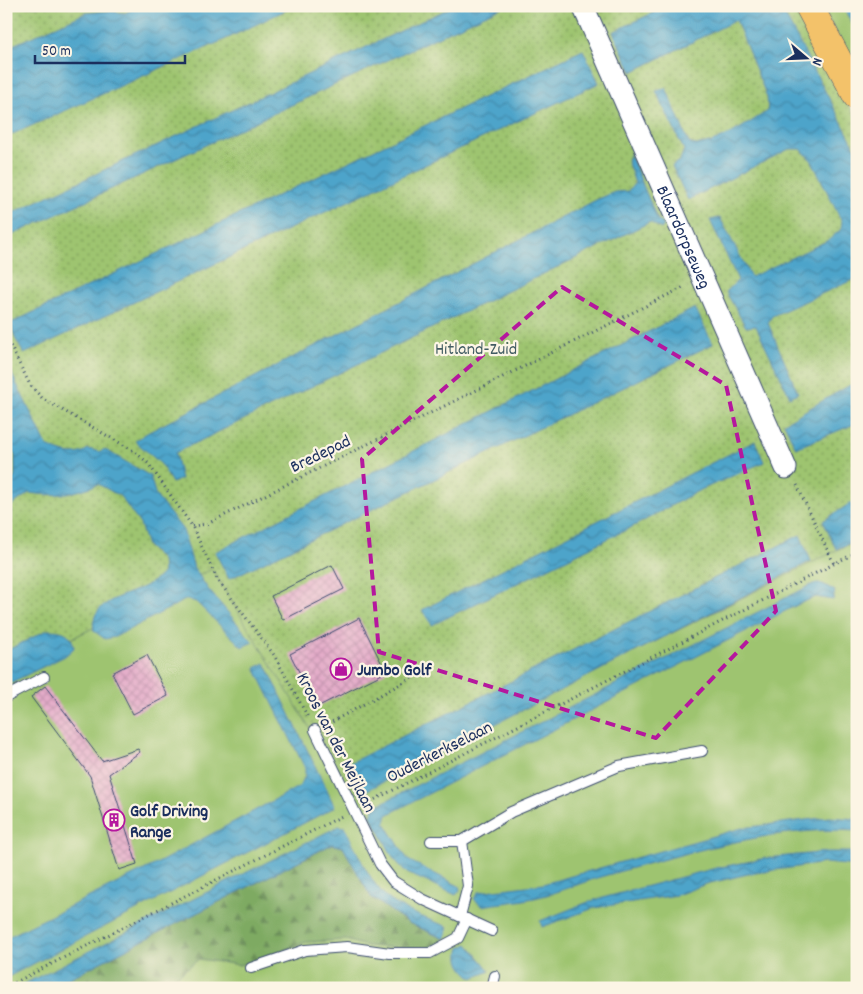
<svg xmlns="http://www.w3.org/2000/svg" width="863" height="994" viewBox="0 0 863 994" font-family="Dekko,sans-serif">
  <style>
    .green { fill: #9ec46f; stroke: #5c7a66 }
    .forest { fill: url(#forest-firs); stroke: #4c6c60 }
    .park { fill: url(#park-dots); stroke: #5c7a66 }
    .water { fill: url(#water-waves); stroke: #346a94 }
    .building { fill: url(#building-cross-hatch) }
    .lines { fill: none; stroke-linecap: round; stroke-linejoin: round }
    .lane-casing { stroke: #3b4b6f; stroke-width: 12 }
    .street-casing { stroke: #3b4b6f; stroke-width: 23 }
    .primary-casing { stroke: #3b4b6f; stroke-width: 29 }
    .path { stroke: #3b4b6f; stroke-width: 3; stroke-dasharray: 1 4; stroke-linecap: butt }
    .lane { stroke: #fff; stroke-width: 10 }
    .street { stroke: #fff; stroke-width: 21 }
    .primary { stroke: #f3c26a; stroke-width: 28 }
    .marked { fill: none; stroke: #b5179e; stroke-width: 4; stroke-dasharray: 10 6; stroke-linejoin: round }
    .labels { text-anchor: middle; stroke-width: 4.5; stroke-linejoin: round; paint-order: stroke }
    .street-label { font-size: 18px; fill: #1b2f5e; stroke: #fcf5e5 }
    .park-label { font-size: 18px; fill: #425c63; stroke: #fcf5e5 }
    .poi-label { font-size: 18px; font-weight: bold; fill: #1b2f5e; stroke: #fcf5e5; text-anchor: start }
  </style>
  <defs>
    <pattern id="forest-firs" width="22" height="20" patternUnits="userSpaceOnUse" patternTransform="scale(1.25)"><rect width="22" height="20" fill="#7eaa62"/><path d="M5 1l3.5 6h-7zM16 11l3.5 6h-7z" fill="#668b54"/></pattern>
    <pattern id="park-dots" width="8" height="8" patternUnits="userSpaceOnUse" patternTransform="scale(1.25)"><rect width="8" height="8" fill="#9ec46f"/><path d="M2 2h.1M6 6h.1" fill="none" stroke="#80a05e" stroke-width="1.8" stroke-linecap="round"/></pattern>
    <pattern id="water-waves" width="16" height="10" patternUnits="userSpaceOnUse" patternTransform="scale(1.25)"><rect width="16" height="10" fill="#4ea4ca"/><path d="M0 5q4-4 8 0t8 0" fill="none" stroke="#4086a7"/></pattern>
    <pattern id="building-cross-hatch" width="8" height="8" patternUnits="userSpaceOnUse" patternTransform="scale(1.25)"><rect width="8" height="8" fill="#e4acc9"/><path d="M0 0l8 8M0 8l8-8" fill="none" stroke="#c394af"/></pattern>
  </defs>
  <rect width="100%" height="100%" fill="#fcf5e5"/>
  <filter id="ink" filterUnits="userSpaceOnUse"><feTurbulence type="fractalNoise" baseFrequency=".02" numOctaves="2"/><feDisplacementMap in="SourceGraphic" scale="10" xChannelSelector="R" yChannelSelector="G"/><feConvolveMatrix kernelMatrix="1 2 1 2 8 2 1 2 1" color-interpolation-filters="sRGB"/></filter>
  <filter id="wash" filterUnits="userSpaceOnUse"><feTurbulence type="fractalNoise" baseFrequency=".0096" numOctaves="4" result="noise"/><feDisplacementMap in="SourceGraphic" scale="20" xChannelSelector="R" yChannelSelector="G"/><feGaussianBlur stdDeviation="1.12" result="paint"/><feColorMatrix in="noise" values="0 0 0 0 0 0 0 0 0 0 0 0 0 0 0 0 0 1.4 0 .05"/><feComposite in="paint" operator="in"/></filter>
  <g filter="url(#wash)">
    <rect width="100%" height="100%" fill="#f3e9ce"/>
    <g class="green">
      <path d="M 821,6 L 842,6 L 857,31 L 857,72 Z"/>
      <path d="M 6,348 L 857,370 L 857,988 L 6,988 Z"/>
    </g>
    <path class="forest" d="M 332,844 L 343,847 L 371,897 L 409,923 L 442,938 L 440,944 L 428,949 L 366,946 L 346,940 L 306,942 L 240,965 L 199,959 L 161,988 L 50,988 Z"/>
    <path class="park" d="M 6,6 L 797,6 L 857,119 L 857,540 L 351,795 L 212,569 L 6,671 Z"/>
    <g class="water">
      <path d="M 139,6 L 294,6 L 226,39 L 6,137 L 6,48 L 86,13 L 108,11 L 125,13 Z"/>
      <path d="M 454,6 L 504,6 L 6,238 L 6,216 Z"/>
      <path d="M 667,6 L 780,6 L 857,151 L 857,278 L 772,316 L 768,323 L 798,393 L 790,397 L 756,326 L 746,327 L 726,292 L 738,280 L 710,220 L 720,218 L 751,277 L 829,240 L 841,229 L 842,222 L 812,161 L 801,149 L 789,149 L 688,200 L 672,166 L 680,160 L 684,150 L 656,91 L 666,88 L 689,143 C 707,153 751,121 768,111 L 767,97 L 736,20 L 632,72 L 613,32 Z"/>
      <path d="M 842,6 L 857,6 L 857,31 Z"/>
      <path d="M 583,50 L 599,83 L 24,354 L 15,338 L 11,323 Z"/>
      <path d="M 630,154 L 657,219 L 664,225 L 661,229 L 650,222 L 175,453 L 181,479 L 172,483 L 161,464 L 135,441 L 147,433 L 596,200 L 615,192 L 628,191 L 635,183 L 627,160 Z"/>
      <path d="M 695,308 L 713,344 L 229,579 L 215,552 Z"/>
      <path d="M 6,362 L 47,446 C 61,452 74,459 88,449 L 101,452 L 104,449 L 150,476 L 156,496 L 183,530 L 194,568 L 208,589 L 253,642 L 242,647 L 196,602 L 187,599 L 115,637 L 105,639 L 94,631 C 87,593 144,598 163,572 L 162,560 L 147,546 L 140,524 L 120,496 L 98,484 C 74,494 55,497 29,493 L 11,506 L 9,540 L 6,540 L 6,503 L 9,487 L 15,476 L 15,455 L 6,444 Z"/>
      <path d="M 857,381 L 857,423 L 796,448 L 784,423 Z"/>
      <path d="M 755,441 L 764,462 L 696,492 L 636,525 L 432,625 L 422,610 Z"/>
      <path d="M 857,499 L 857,540 L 836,549 L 823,521 Z"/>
      <path d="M 800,535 L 811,561 L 360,794 L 348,764 Z"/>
      <path d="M 813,584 L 823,584 L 835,591 L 833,600 L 816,597 L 801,603 L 387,815 L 385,823 L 408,860 L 459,886 L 460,890 L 456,895 L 407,873 L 394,859 L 371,816 L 374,807 Z"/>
      <path d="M 47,630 C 62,630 72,632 74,648 L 65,656 L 6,685 L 6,651 Z"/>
      <path d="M 265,663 L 335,807 L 6,978 L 6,938 L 158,863 L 300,786 L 305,776 L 305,768 L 255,668 Z"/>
      <path d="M 829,817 L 857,819 L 857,831 C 777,825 684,854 607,875 C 582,882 559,893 534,898 C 517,902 499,903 482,906 L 474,899 L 478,892 L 543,884 L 742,828 Z"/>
      <path d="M 339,826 L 345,827 C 356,849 372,889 393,902 C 409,913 428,919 446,926 L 448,928 L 445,939 L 409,923 L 371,897 L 343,847 L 332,844 L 50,988 L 16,988 Z"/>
      <path d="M 827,852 L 857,852 L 857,866 L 825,863 L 748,874 L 706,884 L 677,895 L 594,908 L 542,927 L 540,921 L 591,901 L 716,868 L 767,858 Z"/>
      <path d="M 468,944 L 490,971 L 473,978 C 462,970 456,961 460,948 Z"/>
    </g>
    <g id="blocks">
      <g class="building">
        <path d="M 332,565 L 344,589 L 283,620 L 271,596 Z"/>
        <path d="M 359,618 L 386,672 L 317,707 L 290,654 Z"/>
        <path d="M 147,655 L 168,696 L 133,714 L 112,673 Z"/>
        <path d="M 45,686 L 102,761 L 138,749 L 140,752 L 109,774 L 137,864 L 119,870 L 90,776 L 31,697 Z"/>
      </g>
    </g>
  </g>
  <g filter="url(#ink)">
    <use href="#blocks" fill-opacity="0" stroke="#3b4b6f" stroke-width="1"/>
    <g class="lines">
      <g class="lane-casing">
        <g id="lane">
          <path d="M 6,697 L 44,677"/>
          <path d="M 315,730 L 380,864 L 393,881 L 422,899 L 492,931"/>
          <path d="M 431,841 L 462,841 L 468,886 L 460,916"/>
          <path d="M 462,841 L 511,812 L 619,766 L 702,751"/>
          <path d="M 251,968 L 305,950 L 347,947 L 390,953 L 430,953 L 458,938 L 467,919"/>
          <path d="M 492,988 L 495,976"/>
        </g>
      </g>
      <g class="street-casing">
        <g id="street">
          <path id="s1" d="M 583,6 L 786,468"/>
        </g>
      </g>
      <g class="primary-casing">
        <path id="primary" d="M 809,6 L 857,96"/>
      </g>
      <g class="path">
        <path d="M 6,337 L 30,385 L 43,399 L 134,451 L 148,463 L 192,526 L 217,579 L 274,655 L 309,719"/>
        <path d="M 797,485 L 834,564"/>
        <path d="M 192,526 L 207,524 L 686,286"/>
        <path d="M 328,724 L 413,677"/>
        <path d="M 366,804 L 857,552"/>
        <path d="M 6,987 L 342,816"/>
      </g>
      <use href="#lane" class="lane"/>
      <use href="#street" class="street"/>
      <use href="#primary" class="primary"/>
    </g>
  </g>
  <path class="marked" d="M 562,287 L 726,385 L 776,611 L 656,738 L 379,652 L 362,459 Z"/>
  <defs>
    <g id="shop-ring" transform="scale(1.125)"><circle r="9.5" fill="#fcf5e5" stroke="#b5179e" stroke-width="1.5"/><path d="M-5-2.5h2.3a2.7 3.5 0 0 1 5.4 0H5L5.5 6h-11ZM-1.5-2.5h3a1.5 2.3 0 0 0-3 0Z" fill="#b5179e"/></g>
    <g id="building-ring" transform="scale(1.125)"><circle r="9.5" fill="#fcf5e5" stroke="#b5179e" stroke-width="1.5"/><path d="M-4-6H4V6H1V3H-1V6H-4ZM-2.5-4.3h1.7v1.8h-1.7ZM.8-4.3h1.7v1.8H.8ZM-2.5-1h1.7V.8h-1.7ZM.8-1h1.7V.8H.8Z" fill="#b5179e"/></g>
  </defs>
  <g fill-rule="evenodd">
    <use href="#shop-ring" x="341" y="669"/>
    <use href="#building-ring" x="114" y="820"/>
  </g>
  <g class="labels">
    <g class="street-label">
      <text dy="6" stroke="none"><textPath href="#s1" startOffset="252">Blaardorpseweg</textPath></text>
      <text transform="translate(320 453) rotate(-26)" y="6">Bredepad</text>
      <text transform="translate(337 742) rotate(63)" y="6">Kroos van der Meijlaan</text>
      <text transform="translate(439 751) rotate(-27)" y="6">Ouderkerkselaan</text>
    </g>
    <g class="park-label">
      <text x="476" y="354">Hitland-Zuid</text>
    </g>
    <g class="poi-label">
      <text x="357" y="675">Jumbo Golf</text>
      <text x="130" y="816">Golf Driving<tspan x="130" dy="21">Range</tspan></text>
    </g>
  </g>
  <rect width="863" height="994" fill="none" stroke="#fcf5e5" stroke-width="25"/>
  <g transform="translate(806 58) rotate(109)" stroke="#fcf5e5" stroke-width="4" paint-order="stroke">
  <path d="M0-4L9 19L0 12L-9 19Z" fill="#1b2f5e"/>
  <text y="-8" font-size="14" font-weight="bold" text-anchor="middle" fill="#1b2f5e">N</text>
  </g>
  <path d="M35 55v8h150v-8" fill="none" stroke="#1b2f5e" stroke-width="2.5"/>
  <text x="42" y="55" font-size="15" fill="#1b2f5e" stroke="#fcf5e5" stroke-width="4" paint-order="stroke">50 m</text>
</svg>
